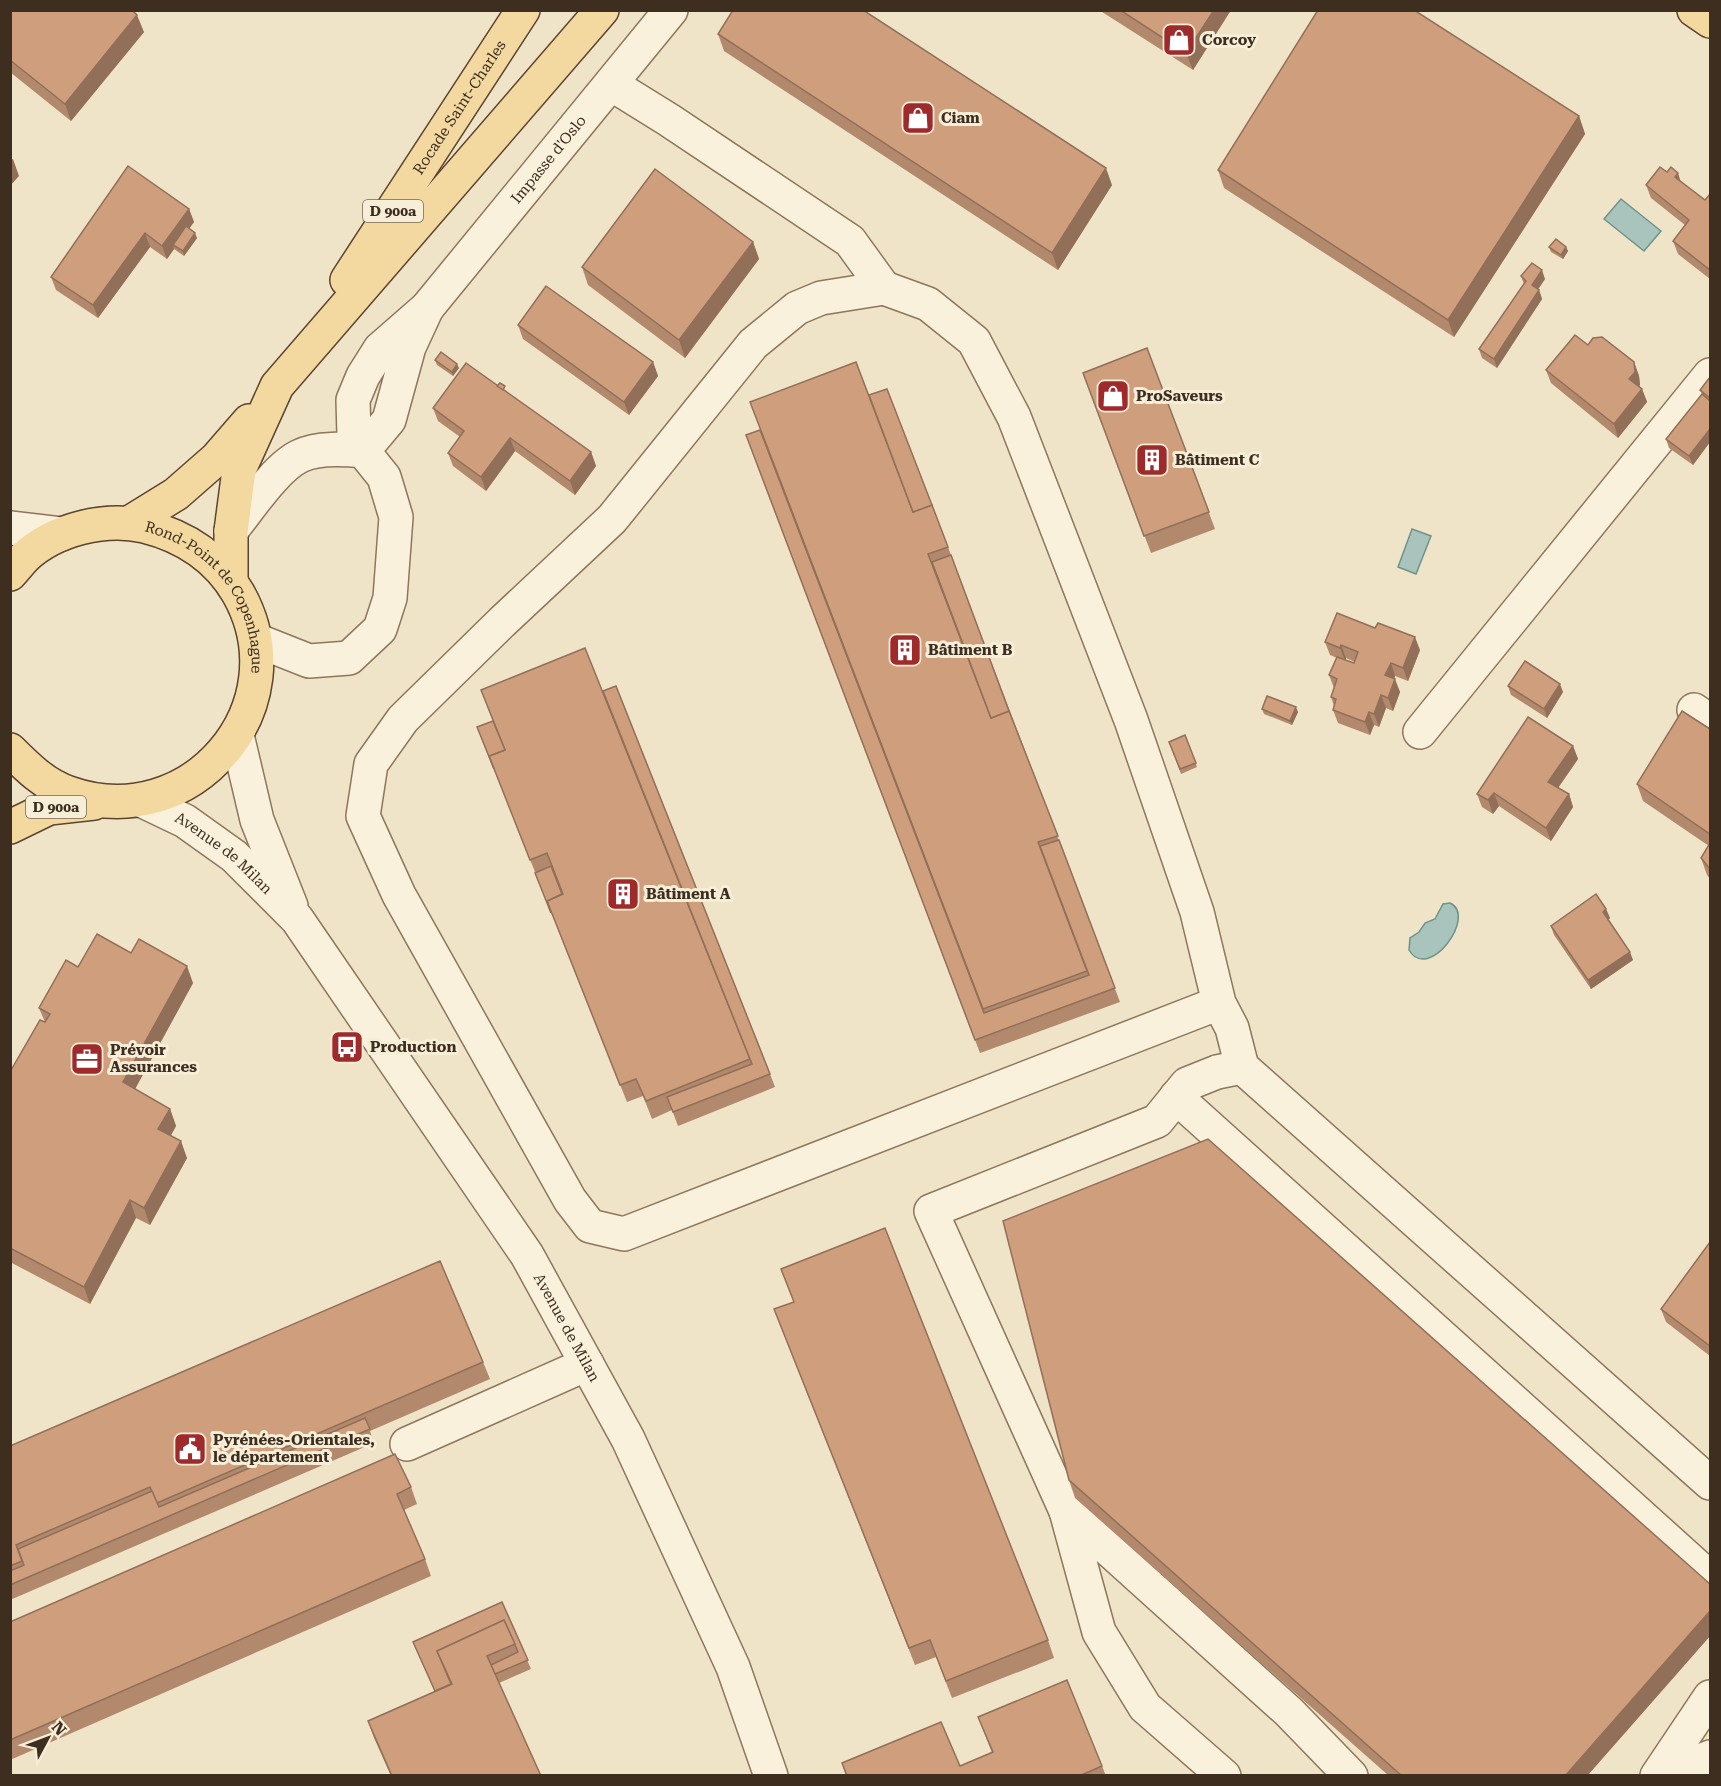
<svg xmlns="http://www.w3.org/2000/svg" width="1721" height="1786" viewBox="0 0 1721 1786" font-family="'Roboto Serif',serif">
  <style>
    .water { fill: #a9c4bc; stroke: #6f938a; stroke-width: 1.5 }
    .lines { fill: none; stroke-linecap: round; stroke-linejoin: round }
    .minor-casing { stroke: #8d765c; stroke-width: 36 }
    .major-casing { stroke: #5b4430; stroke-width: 36 }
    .minor { stroke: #faf1dc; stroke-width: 33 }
    .major { stroke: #f3d9a0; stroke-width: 33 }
    .wall { fill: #b2896c; fill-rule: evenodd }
    .shaded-wall { fill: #916f58 }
    .building { fill: #cf9f7d; stroke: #916f58; stroke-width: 1.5 }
    .labels { text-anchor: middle; stroke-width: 6; stroke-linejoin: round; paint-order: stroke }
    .shield { fill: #f7eed8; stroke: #756857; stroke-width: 1.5 }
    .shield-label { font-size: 14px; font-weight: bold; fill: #3d2e20 }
    .poi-label { font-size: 15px; font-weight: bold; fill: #3d2e20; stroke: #f7eed8; text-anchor: start }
    .street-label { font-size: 15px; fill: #3d2e20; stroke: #f7eed8 }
  </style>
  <rect width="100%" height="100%" fill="#f0e4c8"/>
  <g class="water">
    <path d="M 1621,199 L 1661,231 L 1644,251 L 1604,219 Z"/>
    <path d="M 1412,529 L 1431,536 L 1416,574 L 1398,567 Z"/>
    <path d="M 1450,903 C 1478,916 1428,983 1409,950 L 1410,938 L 1419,932 L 1425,923 L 1435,919 L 1443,904 Z"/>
  </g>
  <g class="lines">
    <g class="minor-casing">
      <g id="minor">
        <path d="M 611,84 L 669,120 L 850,241 L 884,288"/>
        <path id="s1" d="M 427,308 L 671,10"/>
        <path d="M 427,308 L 409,347 L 389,420 L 363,451 L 354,436 L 353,400 L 363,376 L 380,349 Z"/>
        <path d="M 10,528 L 61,534"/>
        <path d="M 231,531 C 248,510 276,467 300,456 C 318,447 344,449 363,451 L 384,477 L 396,517 L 390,598 L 380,629 L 349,658 L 309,661 L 256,640"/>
        <path d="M 1694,710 L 1710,721"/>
        <path d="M 1420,732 L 1710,375"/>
        <path d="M 237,735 L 257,820 L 291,906"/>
        <path id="s2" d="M 141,800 L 185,821 L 234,856 L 297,919 L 527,1255 L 628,1439 L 733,1667 L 771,1776"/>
        <path d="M 1219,1003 L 624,1234 L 590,1226 L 570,1200 L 399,895 L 363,816 L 371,764 L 403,719 L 502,622 L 612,519 L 753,344 L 797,308 L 821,298 L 884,288 L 928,304 L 974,341 L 1014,417 L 1131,720 L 1197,912 L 1219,1003 L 1232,1028 L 1242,1067 L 1710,1483"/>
        <path d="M 1176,1097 L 1710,1578"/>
        <path d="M 407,1444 L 587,1364"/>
        <path d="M 1066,1511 L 931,1211 L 1157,1121 L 1187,1084 L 1217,1072 L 1242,1067"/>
        <path d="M 1224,1776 L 1145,1707 L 1099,1632 L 1066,1511 L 1289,1712 L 1351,1776"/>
        <path d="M 1657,1776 L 1710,1697"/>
        <path d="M 1662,1776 L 1710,1757"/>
      </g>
    </g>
    <g class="major-casing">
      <g id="major">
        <path d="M 1694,10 L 1710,21"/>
        <path id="s3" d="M 347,280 L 523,10"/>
        <path d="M 129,523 L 176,494 L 216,459 L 249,421"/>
        <path id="s4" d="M 10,574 C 15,569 20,562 25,557 C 55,529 106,517 144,526 C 184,536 217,557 238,593 C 302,706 191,836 69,793 C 45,785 27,767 10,750"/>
        <path d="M 231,581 L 231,531 L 239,470 L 277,386 L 602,10"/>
        <path d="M 10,827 L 49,808 L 94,803"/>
      </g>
    </g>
    <use href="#minor" class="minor"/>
    <use href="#major" class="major"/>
  </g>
  <g class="wall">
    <path d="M 10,10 L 144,32 L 71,121 L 10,72 Z"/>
    <path d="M 1099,10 L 1231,10 L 1193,70 Z"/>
    <path d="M 718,34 L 1112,185 L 1058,270 L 724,51 Z"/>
    <path d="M 1579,116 L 1585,134 L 1454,337 L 1224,188 L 1218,170 Z"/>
    <path d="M 1681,182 L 1705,200 L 1710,194 L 1710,279 L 1678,254 L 1673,241 L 1685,225 L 1651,198 L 1646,185 Z"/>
    <path d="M 189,209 L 194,222 L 189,228 L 197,238 L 184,256 L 174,249 L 167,259 L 150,247 L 98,318 L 56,290 L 51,277 Z"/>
    <path d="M 753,242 L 759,259 L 685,358 L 588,285 L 582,267 Z"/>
    <path d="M 1549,247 L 1566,247 L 1568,251 L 1563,259 L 1551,252 Z"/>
    <path d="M 1521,276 L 1545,279 L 1538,289 L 1539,290 L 1542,299 L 1497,368 L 1482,358 L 1479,349 L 1524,284 Z"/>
    <path d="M 518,325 L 653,362 L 658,376 L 629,415 L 523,339 Z"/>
    <path d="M 1588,345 L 1634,362 L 1639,376 L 1640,385 L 1639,386 L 1642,389 L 1647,402 L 1618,438 L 1551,383 L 1546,370 Z"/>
    <path d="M 1147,348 L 1215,529 L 1151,553 L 1083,373 Z"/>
    <path d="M 435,360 L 459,368 L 453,376 L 437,365 Z"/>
    <path d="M 1710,377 L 1710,442 L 1693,465 L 1669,448 L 1666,439 L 1702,394 L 1700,390 Z"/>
    <path d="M 497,386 L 507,391 L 506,392 L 591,452 L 596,466 L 575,495 L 515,451 L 486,491 L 453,466 L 448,453 L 460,437 L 438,421 L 433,408 Z"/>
    <path d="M 869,395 L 948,547 L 1120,1002 L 980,1053 L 746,435 L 760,430 Z"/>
    <path d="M 1325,642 L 1420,650 L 1408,681 L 1395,676 L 1394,679 L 1400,692 L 1393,711 L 1386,708 L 1379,727 L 1374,725 L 1370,735 L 1338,723 L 1333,710 L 1334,706 L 1331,697 L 1334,688 L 1329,675 L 1337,658 L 1330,655 ZM 1346,658 L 1355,662 L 1354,663 L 1345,660 Z"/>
    <path d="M 1508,686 L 1563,692 L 1547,718 L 1511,695 Z"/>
    <path d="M 481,690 L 603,691 L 770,1074 L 775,1087 L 678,1126 L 672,1110 L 652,1119 L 643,1096 L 627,1102 L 477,727 L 493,721 Z"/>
    <path d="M 1262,709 L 1298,712 L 1292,725 L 1264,714 Z"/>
    <path d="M 1710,729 L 1710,879 L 1707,875 L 1701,858 L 1709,846 L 1643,801 L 1637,784 Z"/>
    <path d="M 1185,735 L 1197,767 L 1181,774 L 1169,742 Z"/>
    <path d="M 1573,746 L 1578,759 L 1558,788 L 1569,794 L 1573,807 L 1551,841 L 1499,806 L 1493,814 L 1482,807 L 1477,794 Z"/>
    <path d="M 1606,909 L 1610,918 L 1608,920 L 1633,960 L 1591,989 L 1554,935 L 1551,926 Z"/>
    <path d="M 131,953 L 193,983 L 135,1089 L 170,1109 L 176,1126 L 171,1135 L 187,1158 L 150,1225 L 136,1218 L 90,1304 L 10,1262 L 10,1072 L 45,1022 L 39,1008 L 78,967 Z"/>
    <path d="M 1710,1242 L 1710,1356 L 1666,1322 L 1661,1309 Z"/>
    <path d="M 781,1269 L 1048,1640 L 1054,1658 L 952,1698 L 936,1657 L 915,1665 L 774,1309 L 794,1302 Z"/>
    <path d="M 483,1362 L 490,1379 L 370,1431 L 374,1443 L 10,1600 L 10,1446 Z"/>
    <path d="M 1069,1480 L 1710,1584 L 1710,1636 L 1587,1776 L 1389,1776 L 1075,1498 Z"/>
    <path d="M 411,1487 L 417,1504 L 404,1510 L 425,1559 L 431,1576 L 10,1760 L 10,1622 Z"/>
    <path d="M 502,1602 L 531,1669 L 499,1683 L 541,1776 L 391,1776 L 374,1738 L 368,1721 L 435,1692 L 413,1642 Z"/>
    <path d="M 978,1717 L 1102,1766 L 1106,1776 L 846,1776 L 842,1763 L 960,1766 L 992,1753 Z"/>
  </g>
  <g class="shaded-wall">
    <path d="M 1214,10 L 1231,10 L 1193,70 L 1186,53 Z"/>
    <path d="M 137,15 L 144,32 L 71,121 L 65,104 Z"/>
    <path d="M 1579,116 L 1585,134 L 1454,337 L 1448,320 Z"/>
    <path d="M 13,159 L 19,176 L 10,186 L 10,161 Z"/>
    <path d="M 1106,168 L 1112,185 L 1058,270 L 1052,253 Z"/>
    <path d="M 1678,173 L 1682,186 L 1675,177 Z"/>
    <path d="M 189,209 L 194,222 L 176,247 L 173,245 L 174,249 L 167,259 L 162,246 Z"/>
    <path d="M 145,233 L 150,247 L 98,318 L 93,305 Z"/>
    <path d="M 195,233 L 197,238 L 184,256 L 183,251 Z"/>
    <path d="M 753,242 L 759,259 L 685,358 L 679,340 Z"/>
    <path d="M 1566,247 L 1568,251 L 1563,259 L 1561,255 Z"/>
    <path d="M 1542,270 L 1545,279 L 1535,294 L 1532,285 Z"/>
    <path d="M 1539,290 L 1542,299 L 1497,368 L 1494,359 Z"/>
    <path d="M 653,362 L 658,376 L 629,415 L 624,402 Z"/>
    <path d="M 1634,362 L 1639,376 L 1640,385 L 1634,392 L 1629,379 Z"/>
    <path d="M 457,364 L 459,368 L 453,376 L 452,372 Z"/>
    <path d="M 1642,389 L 1647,402 L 1618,438 L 1614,424 Z"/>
    <path d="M 1710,429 L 1710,442 L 1693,465 L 1689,456 Z"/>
    <path d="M 510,438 L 515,451 L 486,491 L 481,477 Z"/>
    <path d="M 591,452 L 596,466 L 575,495 L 570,481 Z"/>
    <path d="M 1415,637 L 1420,650 L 1408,681 L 1403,668 Z"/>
    <path d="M 1341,645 L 1346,658 L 1345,661 L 1340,648 Z"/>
    <path d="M 1391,663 L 1395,676 L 1390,688 L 1385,675 Z"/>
    <path d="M 1395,679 L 1400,692 L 1393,711 L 1388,698 Z"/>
    <path d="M 1560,684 L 1563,692 L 1547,718 L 1544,709 Z"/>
    <path d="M 1381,695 L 1386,708 L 1379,727 L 1374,714 Z"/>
    <path d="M 1296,707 L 1298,712 L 1292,725 L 1290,721 Z"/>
    <path d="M 1369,712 L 1374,725 L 1370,735 L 1365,722 Z"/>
    <path d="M 1573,746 L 1578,759 L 1553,795 L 1548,782 Z"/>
    <path d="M 1494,793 L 1499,806 L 1493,814 L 1488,800 Z"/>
    <path d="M 1569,794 L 1573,807 L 1551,841 L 1546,828 Z"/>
    <path d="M 1606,909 L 1610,918 L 1606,921 L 1603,912 Z"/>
    <path d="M 1630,952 L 1633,960 L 1591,989 L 1588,980 Z"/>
    <path d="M 187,966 L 193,983 L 129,1100 L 123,1082 Z"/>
    <path d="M 170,1109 L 176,1126 L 165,1146 L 158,1129 Z"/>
    <path d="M 181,1141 L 187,1158 L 150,1225 L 144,1208 Z"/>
    <path d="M 130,1200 L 136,1218 L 90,1304 L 84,1287 Z"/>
    <path d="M 1710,1611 L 1710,1636 L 1587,1776 L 1565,1776 Z"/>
  </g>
  <g class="building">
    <path d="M 10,10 L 132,10 L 137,15 L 65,104 L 10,60 Z"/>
    <path d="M 733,10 L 863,10 L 1106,168 L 1052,253 L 718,34 Z"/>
    <path d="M 1120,10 L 1214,10 L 1186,53 Z"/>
    <path d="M 1318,10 L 1414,10 L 1579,116 L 1448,320 L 1218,170 Z"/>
    <path d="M 128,166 L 189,209 L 162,246 L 145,233 L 93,305 L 51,277 Z"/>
    <path d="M 1660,167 L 1667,172 L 1671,167 L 1678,173 L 1675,177 L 1705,200 L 1710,194 L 1710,270 L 1673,241 L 1689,220 L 1646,185 Z"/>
    <path d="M 655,169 L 753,242 L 679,340 L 582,267 Z"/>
    <path d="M 186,226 L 195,233 L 183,251 L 173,245 Z"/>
    <path d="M 1556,239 L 1566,247 L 1561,255 L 1549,247 Z"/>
    <path d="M 1532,263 L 1542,270 L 1532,285 L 1539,290 L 1494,359 L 1479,349 L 1526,281 L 1521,276 Z"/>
    <path d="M 546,286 L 653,362 L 624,402 L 518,325 Z"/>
    <path d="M 1575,335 L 1588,345 L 1593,338 L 1602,337 L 1634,362 L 1635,372 L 1629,379 L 1642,389 L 1614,424 L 1546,370 Z"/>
    <path d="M 1147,348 L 1209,512 L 1144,536 L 1083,373 Z"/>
    <path d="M 441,352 L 457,364 L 452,372 L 435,360 Z"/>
    <path d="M 856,362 L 913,512 L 932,505 L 948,547 L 928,554 L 991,718 L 1009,711 L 1058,836 L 1038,842 L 1087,971 L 983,1009 L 750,402 Z"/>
    <path d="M 466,363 L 591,452 L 570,481 L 510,438 L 481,477 L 448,453 L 464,431 L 433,408 Z"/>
    <path d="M 1710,377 L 1710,398 L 1700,390 Z"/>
    <path d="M 500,383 L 505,386 L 503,390 L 497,386 Z"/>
    <path d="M 887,389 L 932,505 L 913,512 L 869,395 Z"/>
    <path d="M 1702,394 L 1710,401 L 1710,429 L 1689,456 L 1666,439 Z"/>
    <path d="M 760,430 L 984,1013 L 1089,975 L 1040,846 L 1059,840 L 1115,988 L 975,1040 L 746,435 Z"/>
    <path d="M 951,555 L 1009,711 L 991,718 L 932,562 Z"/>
    <path d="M 1337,613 L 1375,628 L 1378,623 L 1415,637 L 1403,668 L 1391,663 L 1385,675 L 1395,679 L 1388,698 L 1381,695 L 1374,714 L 1369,712 L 1365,722 L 1333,710 L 1336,699 L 1331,697 L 1337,679 L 1329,675 L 1337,657 L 1354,663 L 1358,652 L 1341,645 L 1340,648 L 1325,642 Z"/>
    <path d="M 585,648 L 750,1059 L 646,1101 L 636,1079 L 620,1085 L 547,901 L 563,894 L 547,853 L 530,860 L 489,756 L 505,750 L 481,690 Z"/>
    <path d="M 1525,661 L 1560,684 L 1544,709 L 1508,686 Z"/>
    <path d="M 616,686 L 770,1074 L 673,1112 L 667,1097 L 752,1064 L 603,691 Z"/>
    <path d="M 1267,696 L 1296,707 L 1290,721 L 1262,709 Z"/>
    <path d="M 1682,711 L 1710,729 L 1710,834 L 1637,784 Z"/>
    <path d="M 1528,717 L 1573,746 L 1548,782 L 1569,794 L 1546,828 L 1494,793 L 1488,800 L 1477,794 Z"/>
    <path d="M 493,721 L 505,750 L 489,756 L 494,769 L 477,727 Z"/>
    <path d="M 1185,735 L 1196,763 L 1180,769 L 1169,742 Z"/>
    <path d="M 1710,843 L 1710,869 L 1701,858 Z"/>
    <path d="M 551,866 L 562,894 L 547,901 L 551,913 L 535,873 Z"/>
    <path d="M 1596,894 L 1606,909 L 1603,912 L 1630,952 L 1588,980 L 1551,926 Z"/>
    <path d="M 97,934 L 131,953 L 139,939 L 187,966 L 123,1082 L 170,1109 L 158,1129 L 181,1141 L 144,1208 L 130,1200 L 84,1287 L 10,1248 L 10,1072 L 40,1020 L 45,1022 L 50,1014 L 39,1008 L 66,960 L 78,967 Z"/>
    <path d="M 1208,1139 L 1710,1584 L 1710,1611 L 1565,1776 L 1402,1776 L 1069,1480 L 1003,1221 Z"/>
    <path d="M 885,1228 L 1048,1640 L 946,1681 L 930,1640 L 909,1648 L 774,1309 L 794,1302 L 781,1269 Z"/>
    <path d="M 1710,1242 L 1710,1346 L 1661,1309 Z"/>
    <path d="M 440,1261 L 483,1362 L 157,1503 L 150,1487 L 16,1545 L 22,1561 L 10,1566 L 10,1446 Z"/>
    <path d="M 365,1418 L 370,1429 L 10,1585 L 10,1571 L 24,1565 L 18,1549 L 152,1491 L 159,1507 Z"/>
    <path d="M 395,1454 L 411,1487 L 397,1494 L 425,1559 L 10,1740 L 10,1622 Z"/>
    <path d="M 502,1602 L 528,1660 L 495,1674 L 491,1665 L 518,1652 L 504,1620 L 437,1651 L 451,1684 L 435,1691 L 413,1642 Z"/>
    <path d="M 504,1620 L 515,1644 L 487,1656 L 541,1776 L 392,1776 L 368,1721 L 452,1684 L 437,1651 Z"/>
    <path d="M 1067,1680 L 1102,1766 L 1079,1776 L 847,1776 L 842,1763 L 941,1722 L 960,1766 L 993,1752 L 978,1717 Z"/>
  </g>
  <defs>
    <g id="shop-square" transform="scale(1.725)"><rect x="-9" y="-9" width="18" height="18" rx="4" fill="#9e2a2b" stroke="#f7eed8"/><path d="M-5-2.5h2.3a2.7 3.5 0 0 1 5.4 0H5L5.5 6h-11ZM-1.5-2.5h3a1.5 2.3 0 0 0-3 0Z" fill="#fff"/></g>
    <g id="building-square" transform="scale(1.725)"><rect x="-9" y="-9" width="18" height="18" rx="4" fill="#9e2a2b" stroke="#f7eed8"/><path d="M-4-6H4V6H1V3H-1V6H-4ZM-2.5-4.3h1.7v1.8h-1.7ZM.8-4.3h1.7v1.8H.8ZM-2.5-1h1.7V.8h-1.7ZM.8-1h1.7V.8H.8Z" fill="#fff"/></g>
    <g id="bus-square" transform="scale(1.725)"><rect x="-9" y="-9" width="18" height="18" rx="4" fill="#9e2a2b" stroke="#f7eed8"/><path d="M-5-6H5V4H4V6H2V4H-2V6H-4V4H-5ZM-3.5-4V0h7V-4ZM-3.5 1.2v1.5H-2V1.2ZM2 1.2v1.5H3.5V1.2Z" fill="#fff"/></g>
    <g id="office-square" transform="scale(1.725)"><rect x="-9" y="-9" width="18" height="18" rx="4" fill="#9e2a2b" stroke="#f7eed8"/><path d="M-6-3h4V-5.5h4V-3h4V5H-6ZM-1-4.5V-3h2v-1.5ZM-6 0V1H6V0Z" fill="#fff"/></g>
    <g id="civic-square" transform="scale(1.725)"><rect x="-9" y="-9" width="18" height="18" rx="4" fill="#9e2a2b" stroke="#f7eed8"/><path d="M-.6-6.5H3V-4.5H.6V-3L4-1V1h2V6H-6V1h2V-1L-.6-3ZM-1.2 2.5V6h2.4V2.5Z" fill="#fff"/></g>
  </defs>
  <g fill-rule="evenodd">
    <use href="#shop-square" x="1179" y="40"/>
    <use href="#shop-square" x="918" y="118"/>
    <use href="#shop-square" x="1113" y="396"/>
    <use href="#building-square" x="1152" y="460"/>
    <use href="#building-square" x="905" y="650"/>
    <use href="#building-square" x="623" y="894"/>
    <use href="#bus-square" x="347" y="1047"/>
    <use href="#office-square" x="87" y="1059"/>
    <use href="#civic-square" x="190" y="1449"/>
  </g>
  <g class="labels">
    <g class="shield">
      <rect x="363" y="200" width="60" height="22" rx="4.5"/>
      <rect x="26" y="796" width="60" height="22" rx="4.5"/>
    </g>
    <g class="shield-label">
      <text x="393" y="216">D 900a</text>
      <text x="56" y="812">D 900a</text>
    </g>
    <g class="poi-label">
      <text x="1202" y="45">Corcoy</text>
      <text x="941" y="123">Ciam</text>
      <text x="1136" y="401">ProSaveurs</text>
      <text x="1175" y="465">Bâtiment C</text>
      <text x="928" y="655">Bâtiment B</text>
      <text x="646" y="899">Bâtiment A</text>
      <text x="370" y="1052">Production</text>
      <text x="110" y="1055">Prévoir<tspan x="110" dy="17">Assurances</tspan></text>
      <text x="213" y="1445">Pyrénées-Orientales,<tspan x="213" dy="17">le département</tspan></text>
    </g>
    <g class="street-label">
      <text dy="5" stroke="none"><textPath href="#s3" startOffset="206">Rocade Saint-Charles</textPath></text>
      <text dy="5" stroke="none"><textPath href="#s1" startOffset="192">Impasse d'Oslo</textPath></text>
      <text dy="5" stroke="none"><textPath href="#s4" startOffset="252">Rond-Point de Copenhague</textPath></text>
      <text dy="5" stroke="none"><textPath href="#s2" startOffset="99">Avenue de Milan</textPath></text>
      <text dy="5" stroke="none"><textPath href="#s2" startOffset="688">Avenue de Milan</textPath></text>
    </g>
  </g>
  <rect width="1721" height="1786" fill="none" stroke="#3d2e20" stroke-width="24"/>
  <g transform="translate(48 1738) rotate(49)" stroke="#f7eed8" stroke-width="4.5" paint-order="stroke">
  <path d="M0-4.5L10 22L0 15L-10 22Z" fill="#3d2e20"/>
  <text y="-9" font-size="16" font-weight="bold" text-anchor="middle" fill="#3d2e20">N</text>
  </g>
</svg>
